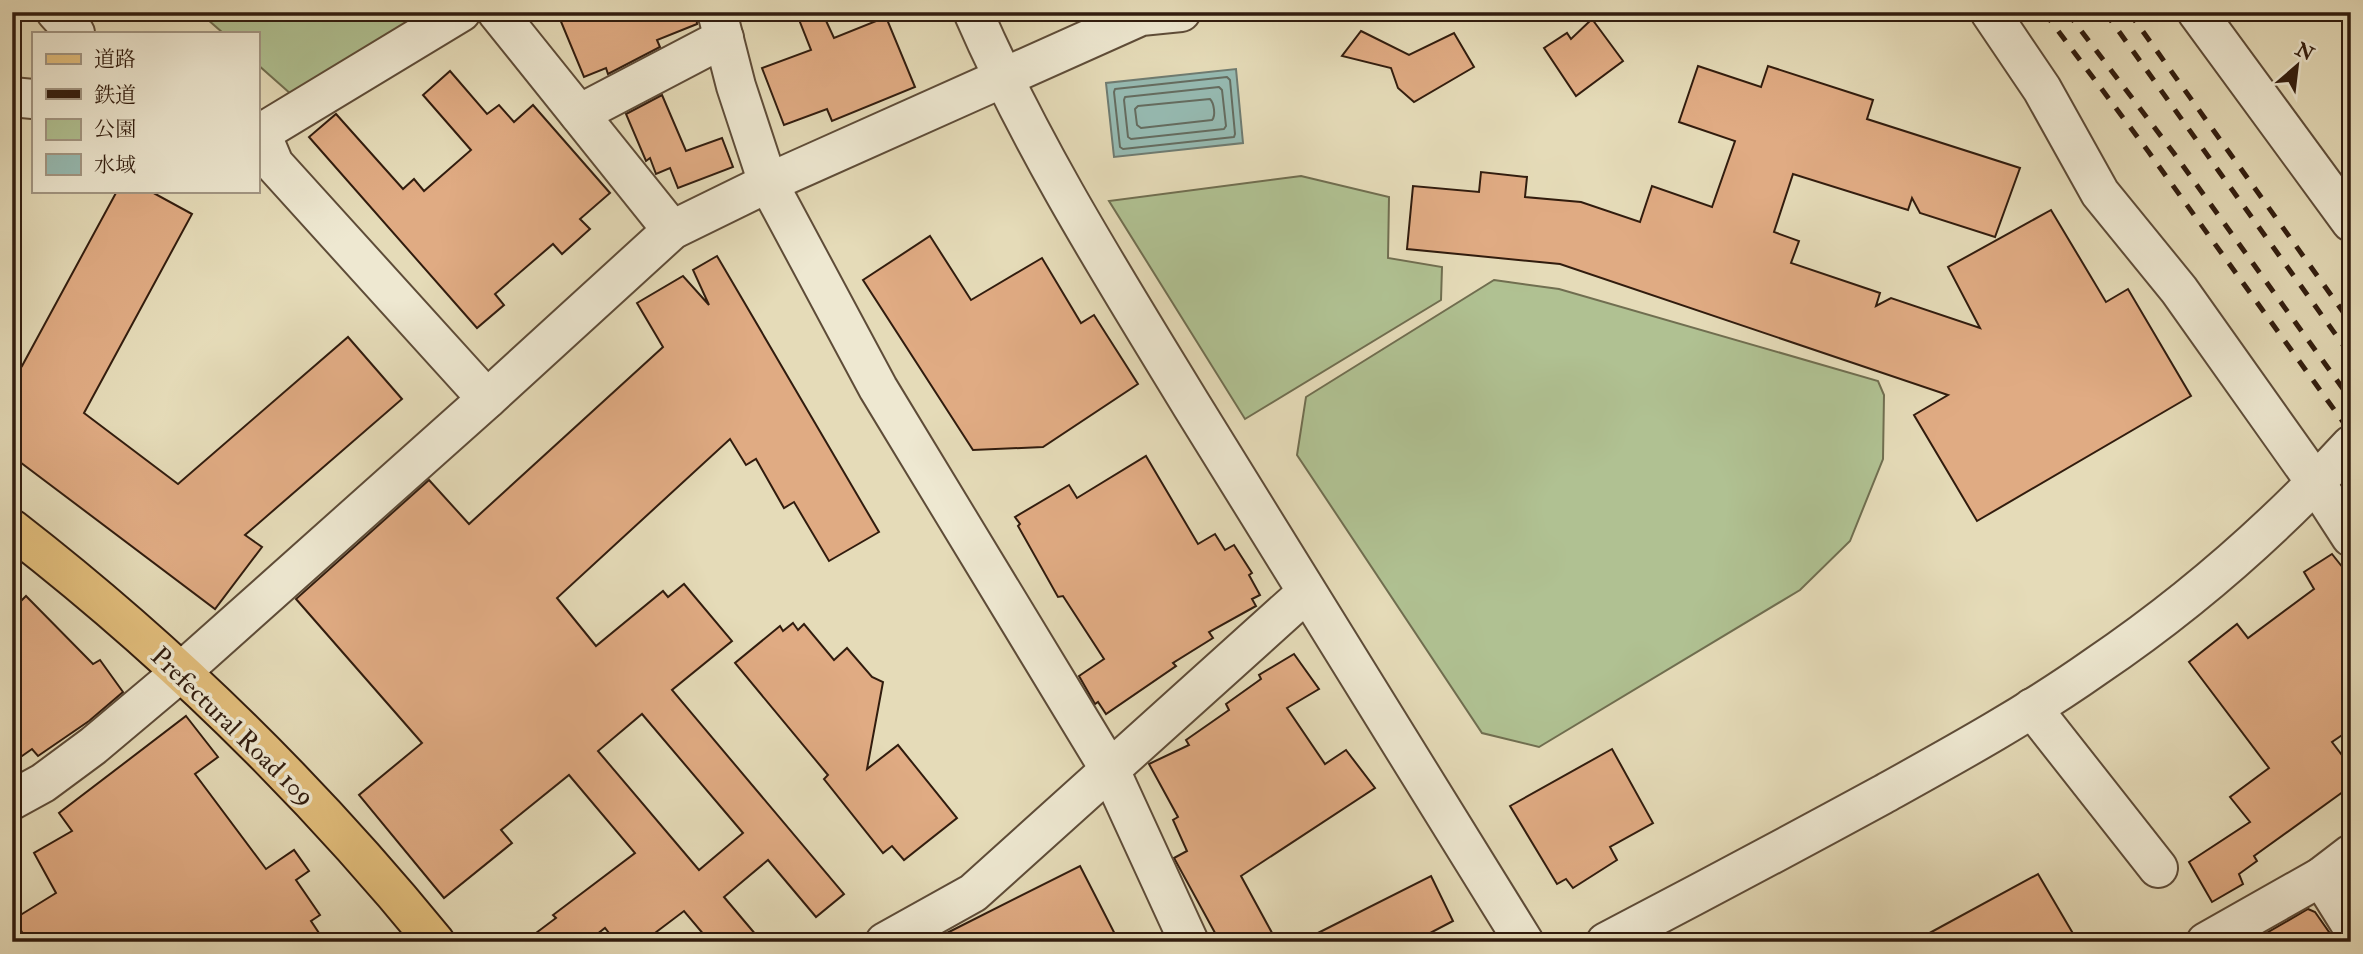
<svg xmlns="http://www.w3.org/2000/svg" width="2363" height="954" viewBox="0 0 2363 954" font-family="'IM FELL Double Pica','Noto Serif JP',serif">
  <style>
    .green { fill: #b0c192; stroke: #706e50; stroke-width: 2 }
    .water { fill: #96bbb3; stroke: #6e7b71; stroke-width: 2 }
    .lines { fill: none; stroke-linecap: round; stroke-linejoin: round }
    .shore { stroke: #646c60; stroke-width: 2 }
    .building { fill: #e0ab83; stroke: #311c0e; stroke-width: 2; fill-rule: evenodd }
    .minor-casing { stroke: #5e4c38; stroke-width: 42 }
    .major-casing { stroke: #311c0e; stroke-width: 42 }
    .minor { stroke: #eee8d1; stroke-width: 38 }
    .major { stroke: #e2be7c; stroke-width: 38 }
    .rail { stroke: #311c0e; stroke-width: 5; stroke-dasharray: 12 12; stroke-linecap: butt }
    .labels { text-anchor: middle; stroke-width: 7; stroke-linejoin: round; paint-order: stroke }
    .street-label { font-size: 26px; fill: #311c0e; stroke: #eee8d1 }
  </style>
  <rect width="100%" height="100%" fill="#e5dbb8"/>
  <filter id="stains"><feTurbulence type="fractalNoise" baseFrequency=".00286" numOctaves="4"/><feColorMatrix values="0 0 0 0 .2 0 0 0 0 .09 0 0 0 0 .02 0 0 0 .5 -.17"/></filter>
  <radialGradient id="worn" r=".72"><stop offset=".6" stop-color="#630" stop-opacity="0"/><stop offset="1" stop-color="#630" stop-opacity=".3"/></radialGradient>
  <g class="green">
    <path d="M 199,12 L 426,12 L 292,95 L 257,64 L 257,33 L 223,33 Z"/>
    <path d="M 1301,176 L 1389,197 L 1388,258 L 1442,267 L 1441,300 L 1245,419 L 1109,201 Z"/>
    <path d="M 1494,280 L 1559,289 L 1878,381 L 1884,395 L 1883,459 L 1850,541 L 1800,590 L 1539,747 L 1482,733 L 1297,455 L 1306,397 Z"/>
  </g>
  <path class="water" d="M 1236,69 L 1243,143 L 1114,157 L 1106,83 Z"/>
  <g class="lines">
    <g class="shore">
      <path d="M 1227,77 L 1230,80 L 1235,134 L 1234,137 L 1123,149 L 1120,147 L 1114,92 L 1115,89 Z"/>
      <path d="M 1219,87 L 1222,90 L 1226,126 L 1224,129 L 1131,139 L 1128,137 L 1124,100 L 1125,97 Z"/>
      <path d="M 1210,99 C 1214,103 1216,116 1212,120 L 1141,128 L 1137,125 L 1135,109 L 1138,106 Z"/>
    </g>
  </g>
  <g class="building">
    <path d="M 557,12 L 696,12 L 697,24 L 657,40 L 660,47 L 608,74 L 606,68 L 584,77 Z"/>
    <path d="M 796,12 L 822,12 L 834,38 L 886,17 L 915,87 L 832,121 L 827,109 L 784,125 L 762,68 L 811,50 Z"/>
    <path d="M 1592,19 L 1623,61 L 1576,96 L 1544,48 L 1567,33 L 1571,39 Z"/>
    <path d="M 1361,31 L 1409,55 L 1454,33 L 1474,67 L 1414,102 L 1398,88 L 1391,68 L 1342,56 Z"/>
    <path d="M 1698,66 L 1761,87 L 1768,66 L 1873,100 L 1867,119 L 2020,168 L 1995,237 L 1920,213 L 1912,198 L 1908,210 L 1793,174 L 1774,232 L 1799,241 L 1791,263 L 1880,293 L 1876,306 L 1891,298 L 1980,328 L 1948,267 L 2051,210 L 2106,302 L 2128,289 L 2191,396 L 1977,521 L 1914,415 L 1948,395 L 1560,264 L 1407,249 L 1413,186 L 1479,192 L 1481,172 L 1527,177 L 1525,197 L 1581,202 L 1640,222 L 1652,186 L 1712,207 L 1735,141 L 1679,122 Z"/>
    <path d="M 450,71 L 487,114 L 499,105 L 514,122 L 533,105 L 610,193 L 580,219 L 590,229 L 562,254 L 553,244 L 495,294 L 504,305 L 477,328 L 309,137 L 336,114 L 403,189 L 414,179 L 424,191 L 471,150 L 423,95 Z"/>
    <path d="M 662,95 L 686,151 L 722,138 L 733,167 L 678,188 L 670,168 L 656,174 L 650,158 L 646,161 L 626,114 Z"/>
    <path d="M 117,191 L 150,191 L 192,214 L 84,413 L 178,484 L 348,337 L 402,399 L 245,535 L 262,547 L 215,609 L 12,456 L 12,359 L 22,366 Z"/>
    <path d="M 930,236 L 971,300 L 1042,258 L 1081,323 L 1094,315 L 1138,384 L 1043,447 L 973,450 L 863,280 Z"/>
    <path d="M 717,256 L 879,532 L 829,561 L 794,502 L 784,508 L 756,459 L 746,465 L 730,439 L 557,598 L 596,646 L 663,591 L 668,597 L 684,584 L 732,641 L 672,690 L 844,894 L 816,917 L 768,860 L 724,897 L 762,942 L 710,942 L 684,911 L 643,942 L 616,942 L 605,928 L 587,942 L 524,942 L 556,918 L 553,915 L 635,853 L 569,775 L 501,830 L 512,843 L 444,898 L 359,795 L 422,743 L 296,599 L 429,480 L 469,524 L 663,347 L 637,303 L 683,276 L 709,305 L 693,270 ZM 642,714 L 743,833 L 699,870 L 598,751 Z"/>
    <path d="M 1146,456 L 1198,544 L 1215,534 L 1225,550 L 1234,545 L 1252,573 L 1249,575 L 1260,595 L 1252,599 L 1256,606 L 1209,632 L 1213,638 L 1173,663 L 1176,666 L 1106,714 L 1098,702 L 1095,704 L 1079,676 L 1104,659 L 1063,596 L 1058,597 L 1018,526 L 1020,524 L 1015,517 L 1069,485 L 1077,498 Z"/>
    <path d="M 2332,554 L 2351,578 L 2351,729 L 2332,742 L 2351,767 L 2351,786 L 2254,856 L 2257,861 L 2239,874 L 2243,884 L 2212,902 L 2189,862 L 2250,822 L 2230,797 L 2269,768 L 2189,662 L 2237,624 L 2248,638 L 2314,589 L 2304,572 Z"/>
    <path d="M 26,596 L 93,664 L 100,660 L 123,692 L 89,721 L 38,756 L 32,749 L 12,763 L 12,610 Z"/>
    <path d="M 793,623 L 798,630 L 804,624 L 834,660 L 847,648 L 872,677 L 883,682 L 867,769 L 898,745 L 957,818 L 904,860 L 892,846 L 883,853 L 824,779 L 828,775 L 735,663 L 780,626 L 783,631 Z"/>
    <path d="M 1294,654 L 1319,689 L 1287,708 L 1325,764 L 1346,750 L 1375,788 L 1241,876 L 1277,942 L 1220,942 L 1174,858 L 1187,851 L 1173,820 L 1178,817 L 1149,764 L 1189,745 L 1186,740 L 1229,710 L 1226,704 L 1261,679 L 1259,675 Z"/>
    <path d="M 186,716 L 218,757 L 195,774 L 266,869 L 294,850 L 309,871 L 296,880 L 320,915 L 311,921 L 325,942 L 28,942 L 14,919 L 56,893 L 34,853 L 72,831 L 59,813 Z"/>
    <path d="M 1612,749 L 1653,823 L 1610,847 L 1617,860 L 1573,888 L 1566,879 L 1557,884 L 1510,806 Z"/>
    <path d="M 1080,866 L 1119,942 L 930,942 L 937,938 Z"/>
    <path d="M 2038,874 L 2078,942 L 1913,942 Z"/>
    <path d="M 1431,876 L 1453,921 L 1413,942 L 1300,942 Z"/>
    <path d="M 2308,909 L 2315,912 L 2336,942 L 2251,942 Z"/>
  </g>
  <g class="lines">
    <g class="minor-casing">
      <g id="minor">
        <path d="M 56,12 L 75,33"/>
        <path d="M 497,12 L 672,230"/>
        <path d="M 717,12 L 736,86 L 768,183 L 878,388 L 1110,770 L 1189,942"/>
        <path d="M 973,12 C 1033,150 1114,278 1192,406 C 1301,585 1414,762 1524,942"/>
        <path d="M 1990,12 L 2042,89 L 2100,193 L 2179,290 L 2316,483 L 2351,537"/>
        <path d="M 2197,12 L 2351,222"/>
        <path d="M 12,97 L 33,99"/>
        <path d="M 579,114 L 724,38"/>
        <path d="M 257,132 L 261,133 L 461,12"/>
        <path d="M 261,133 L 274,164 L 487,399"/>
        <path d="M 2032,708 L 2158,868"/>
        <path d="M 12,800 L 43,783 L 93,746 L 181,672 L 487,399 L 672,230 L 768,183 L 1141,16 L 1181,12"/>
        <path d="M 2321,877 L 2351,925"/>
        <path d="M 885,942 L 973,893 L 1306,593"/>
        <path d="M 1606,942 C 1698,894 1790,845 1882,795 C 1954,755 2027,715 2095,667 C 2188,604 2275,528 2351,445"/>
        <path d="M 2206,942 L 2321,877 L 2351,854"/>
      </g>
    </g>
    <g class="major-casing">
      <path id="major" d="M 12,529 C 168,650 310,789 435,942"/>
    </g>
    <use href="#minor" class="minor"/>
    <use href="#major" class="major"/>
    <g class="rail">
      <path d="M 2044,12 L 2148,151 L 2351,433"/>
      <path d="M 2067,12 L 2173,152 L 2351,400"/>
      <path d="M 2105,12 L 2351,356"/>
      <path d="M 2129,12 L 2351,323"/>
    </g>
  </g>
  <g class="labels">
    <g class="street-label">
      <text transform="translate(233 726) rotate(44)" y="9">Prefectural Road 109</text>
    </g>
  </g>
  <rect width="2363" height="954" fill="none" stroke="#e5dbb8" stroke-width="42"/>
  <rect x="14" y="14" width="2335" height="926" fill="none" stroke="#311c0e" stroke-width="3.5"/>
  <rect x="21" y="21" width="2321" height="912" fill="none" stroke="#311c0e" stroke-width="2"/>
  <rect x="32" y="32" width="228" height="161" fill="#eee8d1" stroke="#a29683" stroke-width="2"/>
  <rect x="46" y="54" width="35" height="10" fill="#e2be7c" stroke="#a29683" stroke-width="2"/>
  <text x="94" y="66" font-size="21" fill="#311c0e">道路</text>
  <rect x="46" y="89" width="35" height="10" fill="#311c0e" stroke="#a29683" stroke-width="2"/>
  <text x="94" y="102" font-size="21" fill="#311c0e">鉄道</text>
  <rect x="46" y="119" width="35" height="21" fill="#b0c192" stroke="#a29683" stroke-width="2"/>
  <text x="94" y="136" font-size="21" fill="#311c0e">公園</text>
  <rect x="46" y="154" width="35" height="21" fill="#96bbb3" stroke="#a29683" stroke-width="2"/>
  <text x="94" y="172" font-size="21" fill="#311c0e">水域</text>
  <g transform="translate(2297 66) rotate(28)" stroke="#eee8d1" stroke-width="5" paint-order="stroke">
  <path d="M0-5L12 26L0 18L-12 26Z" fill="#311c0e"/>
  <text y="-10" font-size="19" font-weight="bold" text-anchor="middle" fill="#311c0e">N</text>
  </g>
  <rect width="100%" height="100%" filter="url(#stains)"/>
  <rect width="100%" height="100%" fill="url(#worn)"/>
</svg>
